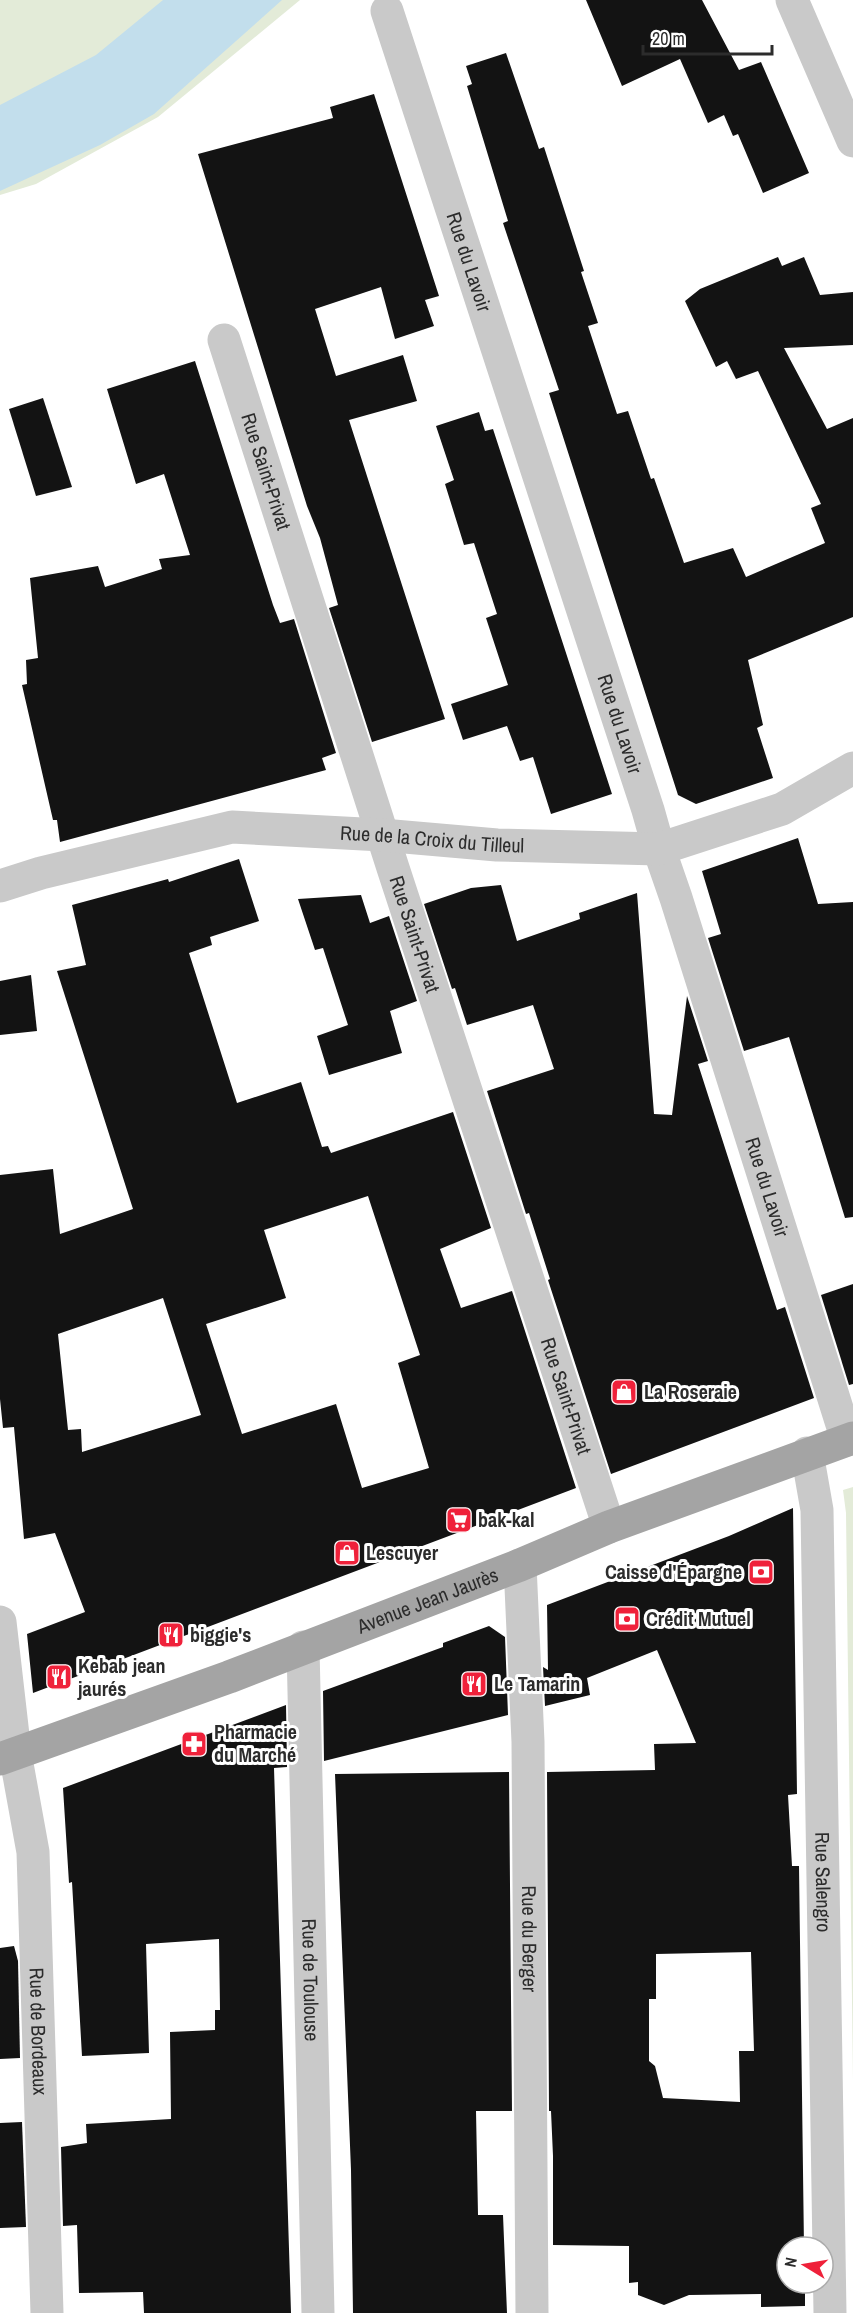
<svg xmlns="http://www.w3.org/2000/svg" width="853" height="2313" viewBox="0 0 853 2313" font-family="'Archivo Narrow',sans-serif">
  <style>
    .green { fill: #e3ebd8 }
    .water { fill: #c2deec }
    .building { fill: #131313; fill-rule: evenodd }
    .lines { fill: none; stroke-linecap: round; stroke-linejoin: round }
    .minor { stroke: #c9c9c9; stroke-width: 33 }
    .major { stroke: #a4a4a4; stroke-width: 33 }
    .labels { text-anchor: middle; stroke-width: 6; stroke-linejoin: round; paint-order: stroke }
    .street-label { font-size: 20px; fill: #2c2c2c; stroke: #fff }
    .poi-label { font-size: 20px; font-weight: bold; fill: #2c2c2c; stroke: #fff; text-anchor: start }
  </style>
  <rect width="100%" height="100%" fill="#fff"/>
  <g class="green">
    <path d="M 0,0 L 300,0 L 158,117 L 36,184 L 0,195 Z"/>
    <path d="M 853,1487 L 853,2081 L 846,1513 L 843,1490 Z"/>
  </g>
  <path class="water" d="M 163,0 L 282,0 L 154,114 L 100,145 L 0,191 L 0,105 L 96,55 Z"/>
  <g class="building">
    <path d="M 586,0 L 702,0 L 739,70 L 761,62 L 809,173 L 763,193 L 738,134 L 733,136 L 724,115 L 708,123 L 680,59 L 622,86 Z"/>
    <path d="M 506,53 L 539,149 L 544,147 L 584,271 L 581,272 L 598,323 L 588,326 L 617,414 L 628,411 L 651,479 L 654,478 L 684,563 L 733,548 L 746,577 L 825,543 L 811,508 L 821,504 L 758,371 L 736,379 L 727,361 L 716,367 L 685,301 L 700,289 L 778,257 L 782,266 L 804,257 L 820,295 L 853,292 L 853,345 L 784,348 L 827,429 L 853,418 L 853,617 L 748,660 L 763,725 L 757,728 L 773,778 L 696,804 L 678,795 L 549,393 L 559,390 L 503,223 L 508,221 L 467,86 L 472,84 L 466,66 Z"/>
    <path d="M 374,94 L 439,296 L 425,300 L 434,326 L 395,339 L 381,287 L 315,309 L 336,376 L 403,355 L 417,401 L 349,420 L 445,719 L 372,742 L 329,608 L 338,605 L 320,538 L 307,506 L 198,154 L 333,118 L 330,107 Z"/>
    <path d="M 195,361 L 273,605 L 280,623 L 294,619 L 336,753 L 322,758 L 326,770 L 60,842 L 57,820 L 53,820 L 22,685 L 27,684 L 26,660 L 38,658 L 30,578 L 98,566 L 105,587 L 162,569 L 159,559 L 190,555 L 164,474 L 136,484 L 107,389 Z"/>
    <path d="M 43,398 L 72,487 L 36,496 L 9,409 Z"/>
    <path d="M 479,412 L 485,431 L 493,429 L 612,794 L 551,814 L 533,757 L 520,761 L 507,726 L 463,740 L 451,704 L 508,685 L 486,618 L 497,614 L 474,543 L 464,545 L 445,484 L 454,480 L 436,426 Z"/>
    <path d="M 798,838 L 818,904 L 853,902 L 853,1217 L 845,1218 L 789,1037 L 744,1051 L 708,938 L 721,934 L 702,871 Z"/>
    <path d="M 239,859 L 259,921 L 210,937 L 212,945 L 189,953 L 237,1103 L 301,1082 L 322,1147 L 328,1146 L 331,1153 L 453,1112 L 491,1228 L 440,1249 L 461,1308 L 512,1291 L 576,1488 L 33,1693 L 27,1634 L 85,1612 L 55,1533 L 24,1539 L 14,1427 L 3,1428 L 0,1399 L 0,1175 L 53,1169 L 60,1234 L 133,1209 L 57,971 L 86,965 L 72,905 L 168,879 L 169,882 ZM 368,1196 L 420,1355 L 398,1363 L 429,1468 L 362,1488 L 336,1404 L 242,1434 L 206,1324 L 286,1298 L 264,1230 ZM 163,1298 L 201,1415 L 82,1452 L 81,1429 L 68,1430 L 58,1334 Z"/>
    <path d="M 501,885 L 517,941 L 580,919 L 579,913 L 637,893 L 654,1114 L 672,1115 L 687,996 L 708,1061 L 698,1064 L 777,1310 L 785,1307 L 814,1398 L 611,1474 L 548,1280 L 550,1279 L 529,1213 L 526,1214 L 487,1091 L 554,1069 L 533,1005 L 467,1025 L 455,988 L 452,989 L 424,904 L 471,888 Z"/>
    <path d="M 361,895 L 370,923 L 389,916 L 417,1001 L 390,1011 L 402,1053 L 329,1075 L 317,1036 L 348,1025 L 323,948 L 315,950 L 298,899 Z"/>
    <path d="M 31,975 L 37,1031 L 0,1035 L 0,981 Z"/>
    <path d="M 853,1284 L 853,1384 L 849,1385 L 821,1295 Z"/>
    <path d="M 793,1508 L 797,1794 L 788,1795 L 792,1866 L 799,1866 L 804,2247 L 787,2247 L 787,2283 L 805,2283 L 805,2306 L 761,2307 L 761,2294 L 689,2295 L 664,2305 L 638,2295 L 638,2282 L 629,2283 L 629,2246 L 553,2245 L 553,2156 L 551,2111 L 549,2111 L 547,1772 L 655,1770 L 654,1744 L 696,1743 L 657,1650 L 587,1678 L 590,1695 L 545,1706 L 543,1667 L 548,1670 L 547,1605 L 729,1536 ZM 751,1952 L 754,2051 L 739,2051 L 740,2102 L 663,2098 L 655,2066 L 649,2061 L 649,1999 L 656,1999 L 656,1954 Z"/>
    <path d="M 489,1626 L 505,1637 L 508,1715 L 324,1761 L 323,1691 L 443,1647 L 443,1643 Z"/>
    <path d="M 286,1705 L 287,1767 L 274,1768 L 291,2313 L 144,2313 L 143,2292 L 79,2293 L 77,2225 L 63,2226 L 61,2147 L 87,2143 L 86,2124 L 171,2119 L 170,2032 L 215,2030 L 215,2010 L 220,2010 L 219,1939 L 146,1944 L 149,2053 L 82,2056 L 72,1882 L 69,1883 L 63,1788 Z"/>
    <path d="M 509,1772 L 512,2111 L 476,2111 L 478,2215 L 503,2215 L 507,2313 L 353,2313 L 351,2170 L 335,1774 Z"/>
    <path d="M 14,1946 L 18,1961 L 20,2058 L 0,2059 L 0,1948 Z"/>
    <path d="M 22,2122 L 26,2227 L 0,2228 L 0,2123 Z"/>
  </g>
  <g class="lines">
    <g class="minor">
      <path d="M 792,0 L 853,141"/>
      <path id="s1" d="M 387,11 L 648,810 L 659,849 L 676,898 L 847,1440"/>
      <path id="s2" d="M 224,340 L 393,868 L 609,1527"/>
      <path id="s3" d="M 0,886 L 41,873 L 232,827 L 382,835 L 497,845 L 659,849 L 782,809 L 853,768"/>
      <path id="s4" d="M 807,1453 L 817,1510 L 830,2313"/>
      <path id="s5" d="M 520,1565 L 528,1742 L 532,2313"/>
      <path id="s6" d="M 0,1622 L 15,1753 L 33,1852 L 47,2313"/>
      <path id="s7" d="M 303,1647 L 318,2313"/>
    </g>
    <path class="major" id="s8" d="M 0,1759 L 229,1677 L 520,1565 L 609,1527 L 853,1438"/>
  </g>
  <defs>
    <g id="shop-square" transform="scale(1.35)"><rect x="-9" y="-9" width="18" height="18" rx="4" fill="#ef213a" stroke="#fff"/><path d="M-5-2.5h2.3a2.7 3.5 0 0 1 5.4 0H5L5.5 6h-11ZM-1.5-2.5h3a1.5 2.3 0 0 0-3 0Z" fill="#fff"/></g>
    <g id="supermarket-square" transform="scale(1.35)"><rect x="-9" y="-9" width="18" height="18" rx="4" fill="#ef213a" stroke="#fff"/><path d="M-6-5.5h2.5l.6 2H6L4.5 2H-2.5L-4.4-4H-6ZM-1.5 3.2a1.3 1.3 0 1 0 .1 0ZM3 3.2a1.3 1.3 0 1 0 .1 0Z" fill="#fff"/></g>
    <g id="bank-square" transform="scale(1.35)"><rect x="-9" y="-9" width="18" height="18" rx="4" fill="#ef213a" stroke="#fff"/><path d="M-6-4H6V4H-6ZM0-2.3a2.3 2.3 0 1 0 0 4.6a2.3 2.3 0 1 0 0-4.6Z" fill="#fff"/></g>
    <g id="restaurant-square" transform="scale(1.35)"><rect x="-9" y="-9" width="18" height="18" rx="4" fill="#ef213a" stroke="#fff"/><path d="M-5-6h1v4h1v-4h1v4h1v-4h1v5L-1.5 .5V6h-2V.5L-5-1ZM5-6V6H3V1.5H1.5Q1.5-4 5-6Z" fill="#fff"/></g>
    <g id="pharmacy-square" transform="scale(1.35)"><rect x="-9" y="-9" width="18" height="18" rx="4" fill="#ef213a" stroke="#fff"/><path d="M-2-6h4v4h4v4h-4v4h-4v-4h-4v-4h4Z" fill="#fff"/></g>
  </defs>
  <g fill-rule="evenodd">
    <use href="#shop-square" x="624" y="1392"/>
    <use href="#supermarket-square" x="459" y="1520"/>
    <use href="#shop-square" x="347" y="1553"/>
    <use href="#bank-square" x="761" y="1572"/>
    <use href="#bank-square" x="627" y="1619"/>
    <use href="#restaurant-square" x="171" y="1635"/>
    <use href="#restaurant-square" x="59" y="1677"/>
    <use href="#restaurant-square" x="474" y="1684"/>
    <use href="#pharmacy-square" x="194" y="1744"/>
  </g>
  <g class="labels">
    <g class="street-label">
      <text dy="7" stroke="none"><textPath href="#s1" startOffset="264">Rue du Lavoir</textPath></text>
      <text dy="7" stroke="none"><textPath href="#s2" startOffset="138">Rue Saint-Privat</textPath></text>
      <text dy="7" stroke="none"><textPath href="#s1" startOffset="750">Rue du Lavoir</textPath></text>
      <text dy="7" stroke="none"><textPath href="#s3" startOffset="440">Rue de la Croix du Tilleul</textPath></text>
      <text dy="7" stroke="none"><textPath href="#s2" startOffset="624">Rue Saint-Privat</textPath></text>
      <text dy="7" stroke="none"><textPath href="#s1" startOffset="1236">Rue du Lavoir</textPath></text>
      <text dy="7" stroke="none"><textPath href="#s2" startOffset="1110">Rue Saint-Privat</textPath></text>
      <text dy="7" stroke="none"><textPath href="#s8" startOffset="456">Avenue Jean Jaurès</textPath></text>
      <text dy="7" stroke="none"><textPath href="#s4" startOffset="430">Rue Salengro</textPath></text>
      <text dy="7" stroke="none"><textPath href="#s5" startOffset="374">Rue du Berger</textPath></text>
      <text dy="7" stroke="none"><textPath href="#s7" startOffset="333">Rue de Toulouse</textPath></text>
      <text dy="7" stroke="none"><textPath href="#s6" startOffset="412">Rue de Bordeaux</textPath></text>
    </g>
    <g class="poi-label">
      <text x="644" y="1399">La Roseraie</text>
      <text x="478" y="1527">bak-kal</text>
      <text x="366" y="1560">Lescuyer</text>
      <text x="742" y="1579" text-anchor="end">Caisse d'Épargne</text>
      <text x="646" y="1626">Crédit Mutuel</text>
      <text x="190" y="1642">biggie's</text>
      <text x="78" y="1673">Kebab jean<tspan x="78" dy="23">jaurés</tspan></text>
      <text x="494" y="1691">Le Tamarin</text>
      <text x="214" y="1739">Pharmacie<tspan x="214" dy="23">du Marché</tspan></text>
    </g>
  </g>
  <g transform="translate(805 2265) rotate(281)"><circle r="28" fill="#ffffff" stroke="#ababab" stroke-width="1.5"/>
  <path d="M0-4.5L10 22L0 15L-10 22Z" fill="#ef213a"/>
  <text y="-9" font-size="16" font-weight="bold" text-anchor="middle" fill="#2c2c2c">N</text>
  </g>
  <path d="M643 45v9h129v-9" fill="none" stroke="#2c2c2c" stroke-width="3"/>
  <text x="652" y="45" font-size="18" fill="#2c2c2c" stroke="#ffffff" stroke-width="4.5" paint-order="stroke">20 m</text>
</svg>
